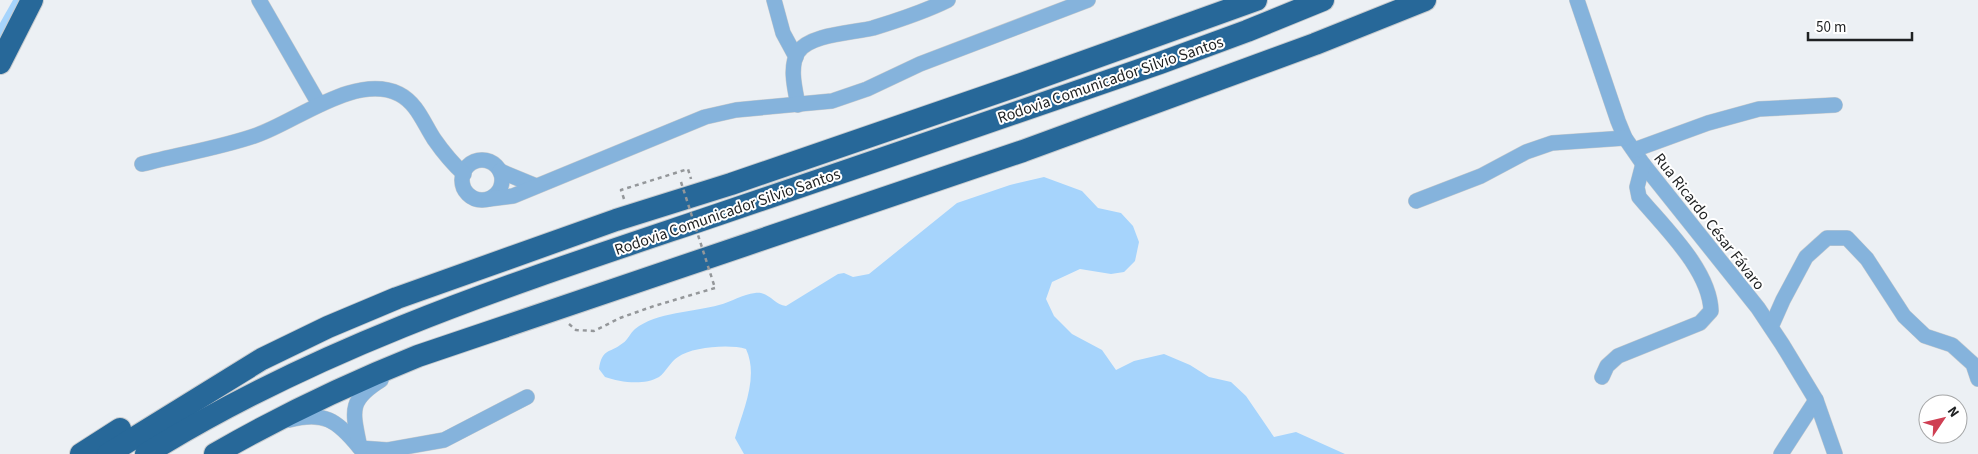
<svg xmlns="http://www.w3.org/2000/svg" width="1978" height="454" viewBox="0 0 1978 454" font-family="'Source Sans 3',sans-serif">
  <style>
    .green { fill: #a6d4fc }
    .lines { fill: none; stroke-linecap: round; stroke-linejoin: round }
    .minor-casing { stroke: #c7cbce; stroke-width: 16 }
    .highway-casing { stroke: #c7cbce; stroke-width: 24 }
    .path { stroke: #94979a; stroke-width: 2.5; stroke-dasharray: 4 4; stroke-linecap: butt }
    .minor { stroke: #85b3dc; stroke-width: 15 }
    .highway { stroke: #276899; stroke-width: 22 }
    .path-bridge { stroke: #94979a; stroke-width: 2.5; stroke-dasharray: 4 4; stroke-linecap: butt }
    .labels { text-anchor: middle; stroke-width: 4; stroke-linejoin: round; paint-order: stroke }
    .street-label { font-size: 16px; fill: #1f2122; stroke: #fff }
  </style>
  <rect width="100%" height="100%" fill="#ecf0f4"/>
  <g class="green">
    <path d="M 13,0 L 22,0 L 0,57 L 0,23 Z"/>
    <path d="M 1044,177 L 1082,191 L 1098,208 L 1121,213 L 1133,226 L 1139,242 L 1135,261 L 1124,272 L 1111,274 L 1080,269 L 1052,282 L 1046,299 L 1054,316 L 1072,334 L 1102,350 L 1116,370 L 1134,361 L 1164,354 L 1190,365 L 1209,377 L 1231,382 L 1246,396 L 1274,437 L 1296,432 L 1345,454 L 744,454 L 735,438 C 743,410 759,377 746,349 C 729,344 692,347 678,357 C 670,362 666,372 659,377 C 643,386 620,382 605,377 L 599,369 C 602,348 609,354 623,343 C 628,340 630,333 635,329 C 656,312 695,312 719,305 C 731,302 743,294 755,293 C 769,291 774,305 786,306 L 838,274 L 844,273 L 853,277 L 869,274 L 957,203 L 1010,185 Z"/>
  </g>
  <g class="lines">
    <g class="minor-casing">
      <g id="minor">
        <path d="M 259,0 L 319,104"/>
        <path d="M 774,0 L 783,33 L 796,57"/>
        <path d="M 1577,0 L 1618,121 L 1625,138 L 1643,164 L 1758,308 L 1782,344 L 1816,400 L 1835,454"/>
        <path d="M 798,105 C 795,89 789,67 798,52 C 810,34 853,33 873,28 C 899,20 924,12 948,0"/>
        <path d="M 1634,150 L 1708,123 L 1759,109 L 1835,105"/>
        <circle cx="482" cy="180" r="20"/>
        <path d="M 142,164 C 180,154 220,148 257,135 C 297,121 356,73 399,94 C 417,103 424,124 434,139 C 443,152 452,163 464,174"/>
        <path d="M 500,171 L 536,186"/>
        <path d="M 489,199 L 513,196 L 705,117 L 736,110 L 832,101 L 867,89 L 920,64 L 1088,0"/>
        <path d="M 1416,201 L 1481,176 L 1526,152 L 1552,143 L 1625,138"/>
        <path d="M 1771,327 L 1783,300 L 1806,257 L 1827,238 L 1847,238 L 1867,259 L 1904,316 L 1925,336 L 1952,345 L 1973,364 L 1978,379"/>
        <path d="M 1602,377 L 1607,366 L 1618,356 L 1700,323 L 1711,311 C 1710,270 1664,227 1639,197 L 1637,187 L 1643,164"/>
        <path d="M 289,420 C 324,411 337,420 359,447"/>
        <path d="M 360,448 L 388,450 L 444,440 L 527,397"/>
        <path d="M 360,448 C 353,412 347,401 381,380"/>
        <path d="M 1781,454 L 1816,400"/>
      </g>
    </g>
    <g class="highway-casing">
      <g id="highway">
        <path d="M 0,63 L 32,0"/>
        <path d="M 81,454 L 120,429"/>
        <path d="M 108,454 L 262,359 L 328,327 L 397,298 L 616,220 L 731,184 L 1013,87 L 1256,0"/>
        <path d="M 146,454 C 320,346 506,286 699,221 C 853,169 1006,116 1160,63 L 1247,31 L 1323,0"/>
        <path d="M 215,454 C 281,416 348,384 418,356 L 1023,151 L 1315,44 L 1425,0"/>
      </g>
    </g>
    <g class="path">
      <path d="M 624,199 L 621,190 L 688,169 L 691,179"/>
      <path d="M 569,324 L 576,330 L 594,331 L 620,318 L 654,306 L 715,288"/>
    </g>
    <use href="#minor" class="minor"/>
    <use href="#highway" class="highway"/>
    <path class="path-bridge" d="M 681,182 L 715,288"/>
  </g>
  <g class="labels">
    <g class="street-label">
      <text transform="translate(1110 79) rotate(-19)" y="6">Rodovia Comunicador Silvio Santos</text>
      <text transform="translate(727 211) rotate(-19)" y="6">Rodovia Comunicador Silvio Santos</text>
      <text transform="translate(1710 221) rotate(52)" y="6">Rua Ricardo César Fávaro</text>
    </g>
  </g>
  <g transform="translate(1943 419) rotate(55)"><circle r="24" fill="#ffffff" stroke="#a5a6a7"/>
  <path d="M0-4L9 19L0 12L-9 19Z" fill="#cf3f53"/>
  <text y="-8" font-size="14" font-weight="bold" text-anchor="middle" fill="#1f2122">N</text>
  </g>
  <path d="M1808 32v8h104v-8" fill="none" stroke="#1f2122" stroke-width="2.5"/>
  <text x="1816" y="32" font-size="15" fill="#1f2122" stroke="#ffffff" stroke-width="4" paint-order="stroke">50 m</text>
</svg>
